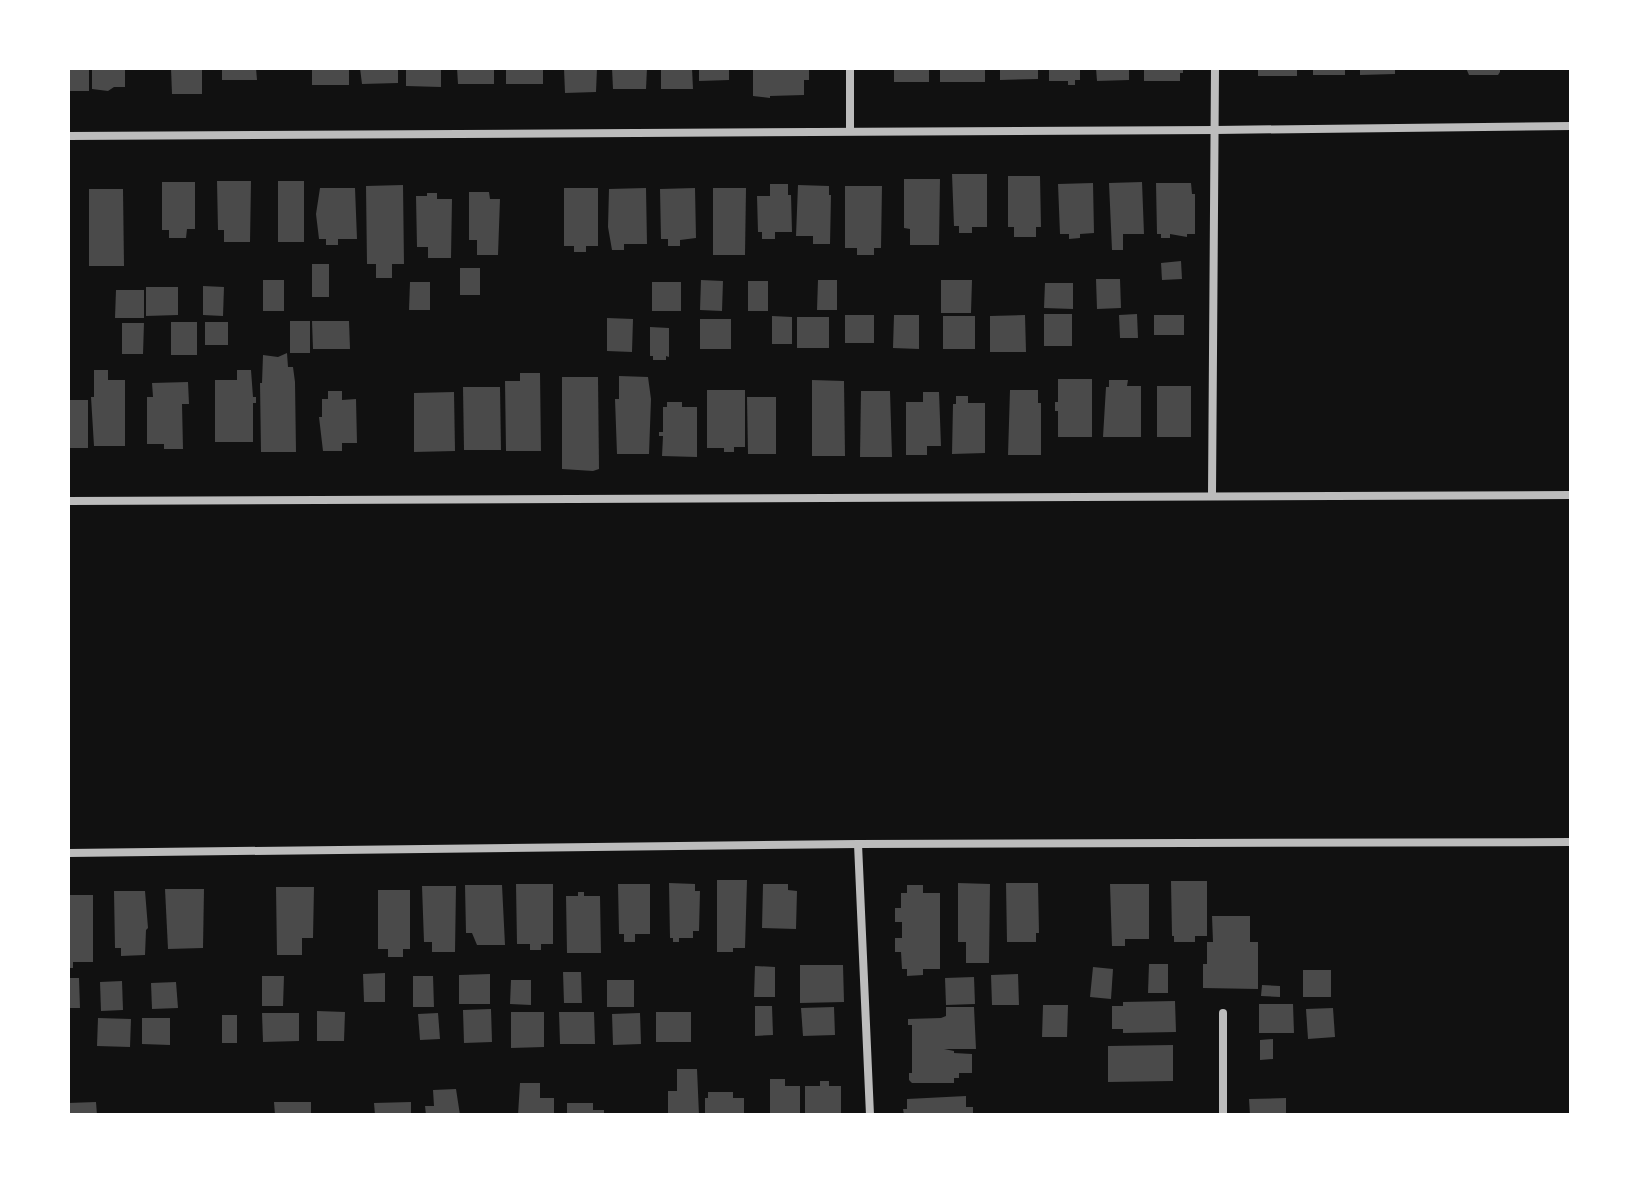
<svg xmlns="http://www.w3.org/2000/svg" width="1639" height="1183" viewBox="0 0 1639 1183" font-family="Manrope,sans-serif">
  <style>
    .building { fill: #4a4a4a }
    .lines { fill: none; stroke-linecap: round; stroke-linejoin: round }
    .minor { stroke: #bcbcbc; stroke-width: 8 }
  </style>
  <rect width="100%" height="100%" fill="#111"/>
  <g class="building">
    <rect x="68" y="68" width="21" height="23"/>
    <path d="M 92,68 L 125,68 L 125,87 L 114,87 L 108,91 L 92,89 Z"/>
    <path d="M 171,68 L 202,68 L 202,94 L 172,94 Z"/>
    <path d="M 222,68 L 256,68 L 257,80 L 222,80 Z"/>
    <rect x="312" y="68" width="37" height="17"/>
    <path d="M 360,68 L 398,68 L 398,83 L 362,84 Z"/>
    <path d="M 406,68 L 441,68 L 441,87 L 406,86 Z"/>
    <path d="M 457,68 L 494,68 L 494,84 L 458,84 Z"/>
    <rect x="506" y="68" width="37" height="16"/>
    <path d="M 564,68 L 597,68 L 596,92 L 565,93 Z"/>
    <path d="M 612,68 L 647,68 L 646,89 L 613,89 Z"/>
    <path d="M 661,68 L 692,68 L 693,89 L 661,89 Z"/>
    <path d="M 699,68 L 729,68 L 729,80 L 699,81 Z"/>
    <path d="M 753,68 L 809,68 L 809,80 L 804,80 L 804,95 L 770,96 L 770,98 L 753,96 Z"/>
    <rect x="894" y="68" width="35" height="14"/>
    <rect x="940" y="68" width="45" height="14"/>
    <path d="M 1000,68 L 1038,68 L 1038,79 L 1000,80 Z"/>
    <path d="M 1049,68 L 1080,68 L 1080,80 L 1075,80 L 1075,85 L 1068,85 L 1068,81 L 1049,81 Z"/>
    <path d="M 1096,68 L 1129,68 L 1129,80 L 1097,81 Z"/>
    <path d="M 1144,68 L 1183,68 L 1183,73 L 1180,73 L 1180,81 L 1144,81 Z"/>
    <rect x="1258" y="68" width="39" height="8"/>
    <rect x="1313" y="68" width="32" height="7"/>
    <path d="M 1360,68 L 1395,68 L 1395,74 L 1360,75 Z"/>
    <path d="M 1466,68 L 1500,68 L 1500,72 L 1498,75 L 1469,75 Z"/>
    <path d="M 952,174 L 987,174 L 987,227 L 972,227 L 972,233 L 959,233 L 959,226 L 954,226 Z"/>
    <path d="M 1008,176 L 1040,176 L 1041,227 L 1036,227 L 1036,237 L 1014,237 L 1014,227 L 1008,227 Z"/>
    <path d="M 904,179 L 940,179 L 939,245 L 910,245 L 910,229 L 904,228 Z"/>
    <path d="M 217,181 L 251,181 L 250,242 L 224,242 L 224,230 L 218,230 Z"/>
    <rect x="278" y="181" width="26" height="61"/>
    <path d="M 162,182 L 195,182 L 195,229 L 187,229 L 186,238 L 169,238 L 169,230 L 162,230 Z"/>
    <path d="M 1142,182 L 1144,234 L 1123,234 L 1123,250 L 1112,250 L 1109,183 Z"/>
    <path d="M 1093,183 L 1094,233 L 1080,234 L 1080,238 L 1069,239 L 1069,234 L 1060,234 L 1058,184 Z"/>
    <path d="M 1156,183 L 1191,183 L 1192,194 L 1195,194 L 1195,234 L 1187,234 L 1187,237 L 1170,234 L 1170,238 L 1161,238 L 1161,234 L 1157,234 Z"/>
    <path d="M 770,184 L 788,184 L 788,195 L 791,195 L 792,232 L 775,232 L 775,239 L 762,239 L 762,232 L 758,232 L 757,196 L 770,196 Z"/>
    <path d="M 403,185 L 404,264 L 392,264 L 392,278 L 376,278 L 376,264 L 367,264 L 366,186 Z"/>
    <path d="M 798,185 L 829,186 L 829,195 L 831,195 L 830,244 L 813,244 L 813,236 L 796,236 Z"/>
    <path d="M 845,186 L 882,186 L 881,248 L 874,248 L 874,255 L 857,255 L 857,248 L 845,248 Z"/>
    <path d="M 320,188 L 355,188 L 357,239 L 338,239 L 338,245 L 326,245 L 326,239 L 319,239 L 316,214 Z"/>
    <path d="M 564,188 L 598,188 L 598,246 L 586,246 L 586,252 L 574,252 L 574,246 L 564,246 Z"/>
    <path d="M 646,188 L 647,244 L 624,244 L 624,250 L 612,250 L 608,227 L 609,189 Z"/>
    <path d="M 695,188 L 696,238 L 680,240 L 680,246 L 668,246 L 668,239 L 661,239 L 660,189 Z"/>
    <path d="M 713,188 L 746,188 L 745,255 L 713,255 Z"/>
    <path d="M 89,189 L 123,189 L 124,266 L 89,266 Z"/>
    <path d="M 469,192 L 489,192 L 490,199 L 500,199 L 498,255 L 477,255 L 477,240 L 469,240 Z"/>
    <path d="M 427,193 L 437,193 L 437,199 L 452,199 L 451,258 L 428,258 L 428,247 L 417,247 L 416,196 L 427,196 Z"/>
    <path d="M 1181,261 L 1182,279 L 1162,280 L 1161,263 Z"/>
    <rect x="312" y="264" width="17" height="33"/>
    <rect x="460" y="268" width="20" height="27"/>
    <path d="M 1096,279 L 1120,279 L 1121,308 L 1097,309 Z"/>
    <rect x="263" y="280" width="21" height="31"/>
    <path d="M 701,280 L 723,281 L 722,311 L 700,310 Z"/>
    <path d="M 818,280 L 837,280 L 837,310 L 817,310 Z"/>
    <path d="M 941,280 L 972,280 L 971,313 L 941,313 Z"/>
    <rect x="748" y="281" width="20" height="30"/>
    <path d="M 410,282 L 430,282 L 430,310 L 409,310 Z"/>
    <rect x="652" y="282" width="29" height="29"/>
    <path d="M 1045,283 L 1073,283 L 1073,309 L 1044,308 Z"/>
    <path d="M 203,286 L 224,287 L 223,316 L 203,315 Z"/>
    <path d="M 146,287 L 178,287 L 178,315 L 146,316 Z"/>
    <path d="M 116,290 L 144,290 L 144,318 L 115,318 Z"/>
    <rect x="1044" y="314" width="28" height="32"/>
    <path d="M 1137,314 L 1138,338 L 1120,338 L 1119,315 Z"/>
    <rect x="845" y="315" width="29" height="28"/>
    <path d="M 894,315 L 919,315 L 919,349 L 893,348 Z"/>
    <path d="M 1025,315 L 1026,352 L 990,352 L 990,316 Z"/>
    <rect x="1154" y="315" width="30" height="20"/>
    <path d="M 772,316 L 792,317 L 792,344 L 772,344 Z"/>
    <rect x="943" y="316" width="32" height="33"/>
    <rect x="797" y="317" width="32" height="31"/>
    <path d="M 607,318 L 633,319 L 632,352 L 607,351 Z"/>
    <rect x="700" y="319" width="31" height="30"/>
    <rect x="290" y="321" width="20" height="32"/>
    <path d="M 312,321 L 349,321 L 350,349 L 313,349 Z"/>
    <rect x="171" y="322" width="26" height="33"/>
    <rect x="205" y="322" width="23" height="23"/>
    <path d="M 122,323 L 144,323 L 143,354 L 122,354 Z"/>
    <path d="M 650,327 L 669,328 L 669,357 L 666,356 L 666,360 L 653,360 L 653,356 L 650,356 Z"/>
    <path d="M 287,353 L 288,367 L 293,367 L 295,382 L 296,452 L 261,452 L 260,383 L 262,383 L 263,355 L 278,357 Z"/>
    <path d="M 94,370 L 108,370 L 108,380 L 125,380 L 125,446 L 94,446 L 91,397 L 94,397 Z"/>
    <path d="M 237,370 L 251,370 L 253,397 L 256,397 L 256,403 L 253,403 L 253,442 L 215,442 L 215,380 L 237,380 Z"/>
    <path d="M 520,373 L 540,373 L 541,451 L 506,451 L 505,381 L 520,381 Z"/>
    <path d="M 619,376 L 648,377 L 651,399 L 649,454 L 617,454 L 615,399 L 619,399 Z"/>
    <path d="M 562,377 L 598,377 L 599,469 L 593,471 L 562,469 Z"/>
    <path d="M 1058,379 L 1092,379 L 1092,437 L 1058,437 L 1058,411 L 1055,411 L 1055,402 L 1058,402 Z"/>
    <path d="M 812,380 L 844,381 L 845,456 L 812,456 Z"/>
    <path d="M 1109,380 L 1128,380 L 1127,386 L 1141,386 L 1141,437 L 1103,437 L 1106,387 L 1109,387 Z"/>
    <path d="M 188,382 L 189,404 L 182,404 L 183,449 L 164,449 L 164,444 L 147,444 L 147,397 L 153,397 L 152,383 Z"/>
    <rect x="1157" y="386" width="34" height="51"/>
    <path d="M 463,387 L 500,387 L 501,450 L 464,450 Z"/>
    <path d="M 707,390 L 745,390 L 745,447 L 734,447 L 734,452 L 724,452 L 724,448 L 707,448 Z"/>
    <path d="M 1010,390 L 1038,390 L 1038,403 L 1041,403 L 1041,455 L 1008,455 Z"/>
    <path d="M 328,391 L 342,391 L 342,400 L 356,399 L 357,443 L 342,443 L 342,451 L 323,451 L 319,417 L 322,417 L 322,399 L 328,399 Z"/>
    <path d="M 861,391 L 890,391 L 892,457 L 860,457 Z"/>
    <path d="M 454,392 L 455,451 L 414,452 L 414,393 Z"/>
    <path d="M 923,392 L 939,392 L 941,446 L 927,446 L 927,455 L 906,455 L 906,402 L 923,402 Z"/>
    <path d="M 956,396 L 968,396 L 968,403 L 985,403 L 985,453 L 952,454 L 953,404 L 956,404 Z"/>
    <path d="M 747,397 L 776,397 L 776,454 L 748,454 Z"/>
    <rect x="68" y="400" width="20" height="48"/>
    <path d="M 667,402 L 682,402 L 682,407 L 697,407 L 697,457 L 662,456 L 663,436 L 659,436 L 659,432 L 663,432 L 663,407 L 667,407 Z"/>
    <path d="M 717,880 L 747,880 L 745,948 L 733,948 L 733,952 L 717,952 Z"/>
    <path d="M 1171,881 L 1207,881 L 1207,936 L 1195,936 L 1195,942 L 1174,942 L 1174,936 L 1172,936 Z"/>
    <path d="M 669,883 L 695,884 L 695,891 L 700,891 L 699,931 L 693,931 L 693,938 L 679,938 L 679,942 L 673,942 L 673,938 L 670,938 Z"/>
    <path d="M 958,883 L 990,884 L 989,963 L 966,963 L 966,942 L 958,942 Z"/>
    <path d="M 1006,883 L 1038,883 L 1039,933 L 1036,933 L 1036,942 L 1007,942 Z"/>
    <path d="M 516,884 L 553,884 L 553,944 L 541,944 L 541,950 L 530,950 L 530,944 L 517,944 Z"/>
    <path d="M 618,884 L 650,884 L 650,934 L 635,934 L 635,942 L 624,942 L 624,934 L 619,934 Z"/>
    <path d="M 763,884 L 788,884 L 788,890 L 797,891 L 796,929 L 762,928 Z"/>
    <path d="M 1110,884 L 1149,884 L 1149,939 L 1125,939 L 1125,946 L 1112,946 Z"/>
    <path d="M 465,885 L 502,885 L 505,945 L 477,945 L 472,933 L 466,933 Z"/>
    <path d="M 907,885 L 923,885 L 923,893 L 940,893 L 940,969 L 923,969 L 923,975 L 907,976 L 907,969 L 902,969 L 901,952 L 895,952 L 895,938 L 902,938 L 902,922 L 895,922 L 895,908 L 901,908 L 901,893 L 907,893 Z"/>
    <path d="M 422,886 L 456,886 L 455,952 L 432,952 L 432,942 L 424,942 Z"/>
    <path d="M 276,887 L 314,887 L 313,938 L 302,938 L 302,955 L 277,955 Z"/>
    <path d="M 165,889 L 204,889 L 203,948 L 168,949 Z"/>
    <path d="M 378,890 L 410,890 L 410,949 L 403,949 L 403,957 L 388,957 L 388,949 L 378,949 Z"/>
    <path d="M 114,891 L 145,891 L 148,928 L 146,930 L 145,955 L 121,956 L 121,948 L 115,948 Z"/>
    <path d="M 578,892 L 584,892 L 584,896 L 600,896 L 601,953 L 567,953 L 566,896 L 578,896 Z"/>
    <path d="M 68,895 L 93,895 L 93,962 L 73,962 L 73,968 L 68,968 Z"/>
    <path d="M 1212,916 L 1250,916 L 1250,942 L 1258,942 L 1258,989 L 1203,988 L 1203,964 L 1207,964 L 1207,942 L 1213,942 Z"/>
    <path d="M 1149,964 L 1168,964 L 1168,993 L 1148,993 Z"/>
    <path d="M 800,965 L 843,965 L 844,1002 L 800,1003 Z"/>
    <path d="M 755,966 L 775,967 L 775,997 L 754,997 Z"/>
    <path d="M 1093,967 L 1113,969 L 1111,999 L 1090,997 Z"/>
    <rect x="1303" y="970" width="28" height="27"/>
    <path d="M 563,972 L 581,972 L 582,1003 L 564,1003 Z"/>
    <path d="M 385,973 L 385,1002 L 364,1002 L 363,974 Z"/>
    <path d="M 490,974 L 490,1004 L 459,1004 L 459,975 Z"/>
    <path d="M 1018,974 L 1019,1005 L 992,1005 L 991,975 Z"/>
    <path d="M 262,976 L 284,976 L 283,1006 L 262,1006 Z"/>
    <path d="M 413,976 L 433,976 L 434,1007 L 413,1007 Z"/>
    <path d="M 974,977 L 975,1004 L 946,1005 L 945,978 Z"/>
    <path d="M 68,978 L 79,978 L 80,1008 L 68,1008 Z"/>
    <path d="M 511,980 L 531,980 L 531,1005 L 510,1004 Z"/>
    <rect x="607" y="980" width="27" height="27"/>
    <path d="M 122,981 L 123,1010 L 101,1011 L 100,982 Z"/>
    <path d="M 176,982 L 178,1008 L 152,1009 L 151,983 Z"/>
    <path d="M 1262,985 L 1280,986 L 1280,997 L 1261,996 Z"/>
    <path d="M 1175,1001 L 1176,1032 L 1123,1033 L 1123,1029 L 1112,1029 L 1112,1006 L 1123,1006 L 1123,1002 Z"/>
    <path d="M 1259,1004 L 1293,1004 L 1294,1033 L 1259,1033 Z"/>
    <path d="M 1043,1005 L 1068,1005 L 1067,1037 L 1042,1037 Z"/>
    <path d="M 755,1006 L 772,1006 L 773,1035 L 755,1036 Z"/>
    <path d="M 834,1007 L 835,1035 L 803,1036 L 801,1008 Z"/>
    <path d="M 946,1007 L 974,1007 L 976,1049 L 944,1049 L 954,1051 L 954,1053 L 972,1054 L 972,1073 L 959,1073 L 959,1078 L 954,1078 L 954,1083 L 912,1083 L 909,1080 L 909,1073 L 912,1073 L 912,1025 L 908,1025 L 908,1019 L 941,1018 L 946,1016 Z"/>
    <path d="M 1333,1008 L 1335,1037 L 1308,1039 L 1306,1009 Z"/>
    <path d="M 491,1009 L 492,1042 L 464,1043 L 463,1010 Z"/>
    <path d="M 317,1011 L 345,1012 L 344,1041 L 317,1041 Z"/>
    <path d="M 511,1012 L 544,1012 L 544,1047 L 511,1048 Z"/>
    <path d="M 559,1012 L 594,1012 L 595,1044 L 560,1044 Z"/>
    <rect x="656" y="1012" width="35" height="30"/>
    <path d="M 262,1013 L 299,1013 L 299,1041 L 263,1042 Z"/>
    <path d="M 438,1013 L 440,1039 L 420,1040 L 418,1014 Z"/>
    <path d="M 640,1013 L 641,1044 L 613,1045 L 612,1014 Z"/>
    <rect x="222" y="1015" width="15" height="28"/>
    <path d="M 98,1018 L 131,1019 L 130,1047 L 97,1046 Z"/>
    <path d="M 142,1018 L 170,1018 L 170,1045 L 142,1044 Z"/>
    <path d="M 1273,1039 L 1273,1059 L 1260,1060 L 1260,1040 Z"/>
    <path d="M 1173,1045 L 1173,1081 L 1108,1082 L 1108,1046 Z"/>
    <path d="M 677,1069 L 697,1069 L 699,1115 L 668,1115 L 668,1091 L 677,1091 Z"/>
    <path d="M 770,1079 L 785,1079 L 785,1086 L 800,1086 L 800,1115 L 770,1115 Z"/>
    <path d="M 820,1081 L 829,1081 L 829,1086 L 841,1086 L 841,1115 L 805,1115 L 805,1086 L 820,1086 Z"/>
    <path d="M 520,1083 L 540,1083 L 540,1098 L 554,1098 L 554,1115 L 518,1115 Z"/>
    <path d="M 456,1089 L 460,1115 L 426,1115 L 425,1106 L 434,1106 L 433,1090 Z"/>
    <path d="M 708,1092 L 733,1092 L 733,1098 L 744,1098 L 744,1115 L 705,1115 L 705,1098 L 708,1098 Z"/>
    <path d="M 966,1096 L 966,1107 L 973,1107 L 973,1115 L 904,1115 L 903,1109 L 907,1109 L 907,1099 Z"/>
    <path d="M 1286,1098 L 1286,1115 L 1250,1115 L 1249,1099 Z"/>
    <path d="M 96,1102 L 97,1115 L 68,1115 L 68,1103 Z"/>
    <path d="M 274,1102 L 311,1102 L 311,1115 L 275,1115 Z"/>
    <path d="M 411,1102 L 411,1115 L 375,1115 L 374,1103 Z"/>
    <path d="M 567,1103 L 593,1103 L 593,1110 L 604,1110 L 604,1115 L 567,1115 Z"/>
  </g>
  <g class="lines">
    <g class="minor">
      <path d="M 850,68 L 850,131"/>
      <path d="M 68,136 L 1215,130 L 1571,126"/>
      <path d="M 1212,495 L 1215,68"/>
      <path d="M 68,501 L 1571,495"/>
      <path d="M 858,844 L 870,1115"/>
      <path d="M 68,853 L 858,844 L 1571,842"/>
      <path d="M 1223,1013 L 1223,1115"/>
    </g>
  </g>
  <rect width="1639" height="1183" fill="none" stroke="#ffffff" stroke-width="140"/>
</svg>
